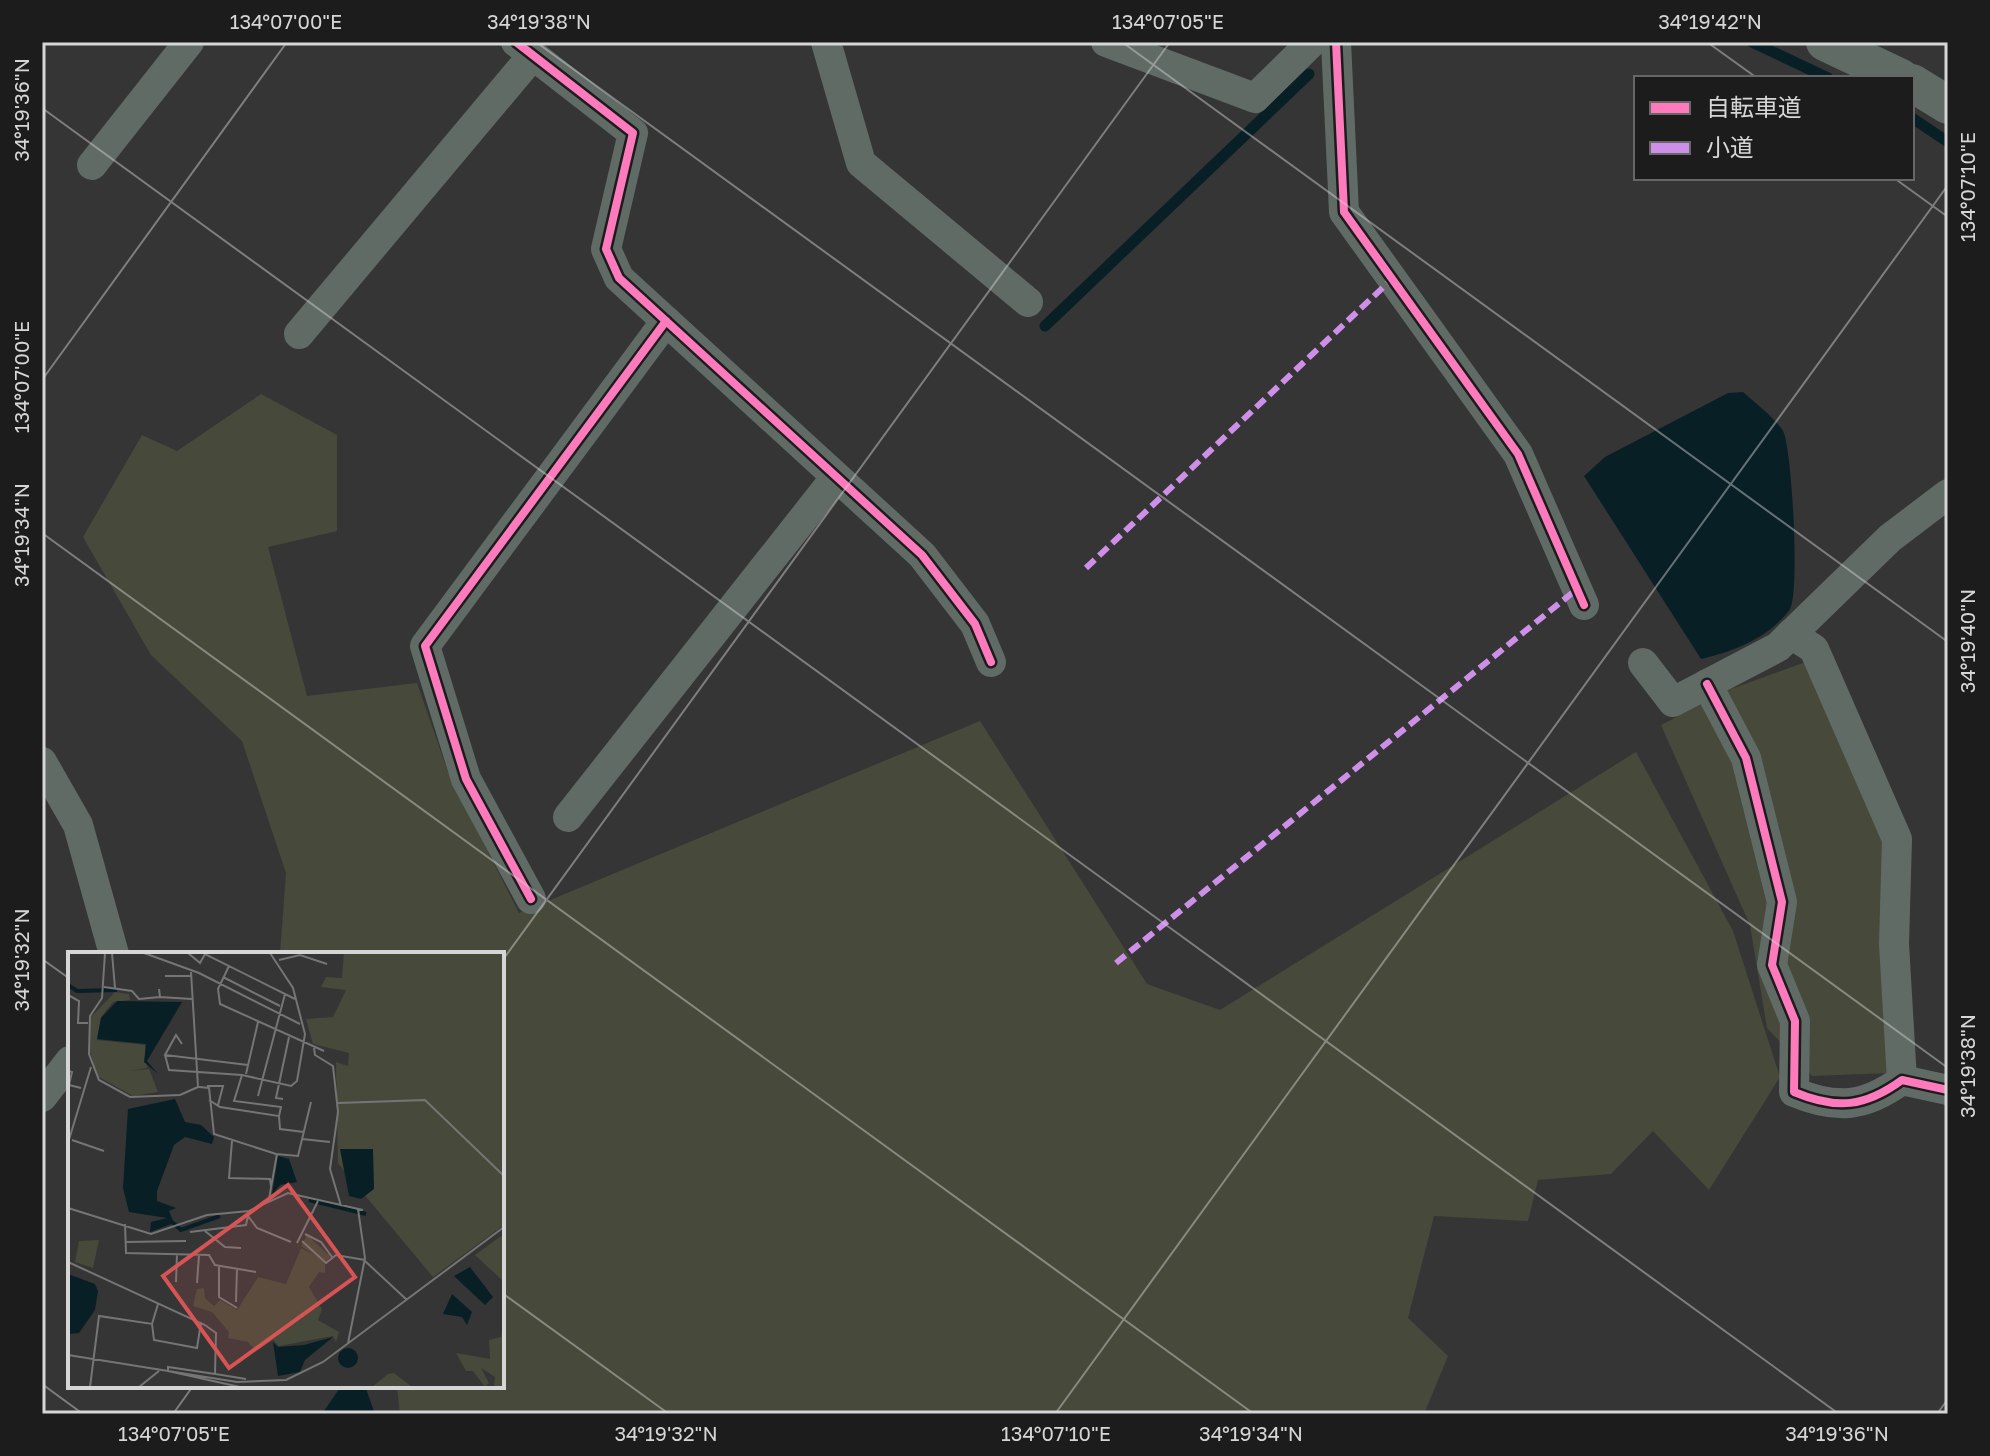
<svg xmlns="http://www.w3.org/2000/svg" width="1990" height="1456" viewBox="0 0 1990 1456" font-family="'Golos Text','Noto Sans JP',sans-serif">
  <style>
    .green { fill: #474a3a }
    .water { fill: #081f26 }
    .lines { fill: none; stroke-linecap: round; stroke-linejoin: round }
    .stream { stroke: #081f26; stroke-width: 11 }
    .minor { stroke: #616b66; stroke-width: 30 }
    .tertiary { stroke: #616b66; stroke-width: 38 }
    .quiet { stroke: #ce8fe9; stroke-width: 6; stroke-dasharray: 12 6; stroke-linecap: butt }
    .cycleway-casing { stroke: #1d1c1d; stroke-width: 13 }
    .cycleway { stroke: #fd7abc; stroke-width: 8 }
    .ticks { fill: none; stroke: #d7d6d7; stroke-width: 2; stroke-opacity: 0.45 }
    .inset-river { fill: none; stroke: #081f26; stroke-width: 4 }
    .inset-road { fill: none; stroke: #767576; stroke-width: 2 }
    .view { fill: #d65454; fill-opacity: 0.15; stroke: #d65454; stroke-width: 4 }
    .inset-edge { fill: none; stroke: #d7d6d7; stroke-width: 4 }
    .neatline { fill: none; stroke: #d7d6d7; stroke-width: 3 }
    .ticks-label { font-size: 20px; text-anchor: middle; fill: #d7d6d7 }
  </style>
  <rect width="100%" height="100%" fill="#353535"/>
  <g class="green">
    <path d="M 261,394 L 337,435 L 337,531 L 268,547 L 307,696 L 417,683 L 448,772 L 519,913 L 980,721 L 1147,984 L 1220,1010 L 1636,752 L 1733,931 L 1780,1077 L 1709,1190 L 1653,1131 L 1611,1174 L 1538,1180 L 1528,1221 L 1434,1216 L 1408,1318 L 1448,1356 L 1424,1414 L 400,1414 L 397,1386 L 502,1386 L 502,954 L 280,954 L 286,873 L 242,741 L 151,655 L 83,537 L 142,435 L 177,451 Z"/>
    <path d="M 1811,660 L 1885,834 L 1889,1073 L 1812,1076 L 1767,1028 L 1750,925 L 1661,725 L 1731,689 Z"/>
  </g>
  <g class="water">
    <path d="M 1743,392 C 1755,403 1774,417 1783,431 C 1792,447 1800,593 1790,609 C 1769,638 1734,651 1701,659 L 1584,476 L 1605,457 L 1728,393 Z"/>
    <path d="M 341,1386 L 365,1386 L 375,1414 L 322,1414 Z"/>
  </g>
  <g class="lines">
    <g class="stream">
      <path d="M 1752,42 L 1828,78"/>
      <path d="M 1912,118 L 1948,142"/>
      <path d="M 1045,326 L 1309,74"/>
    </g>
    <g class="minor">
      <path d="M 516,42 L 633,133 L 606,249 L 619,278 L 922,555 L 975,624 L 991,662"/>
      <path d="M 826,42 L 861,163 L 1028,302"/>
      <path d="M 1106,42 L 1255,98 L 1312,42"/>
      <path d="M 1336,42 L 1344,212 L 1518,454 L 1584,605"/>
      <path d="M 92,165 L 189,42"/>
      <path d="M 299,334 L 533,55"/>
      <path d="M 1791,634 L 1814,649 L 1897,839 L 1894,944 L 1902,1080"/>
      <path d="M 1643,663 L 1673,702 L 1778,647 L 1890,538 L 1948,494"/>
      <path d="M 1707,684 L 1746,758 L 1782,902 L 1772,965 L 1795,1021 L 1794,1092 C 1837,1110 1865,1107 1902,1080 L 1948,1090"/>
      <path d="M 42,762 L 78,825 L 114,954"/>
      <path d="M 568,817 L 836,477"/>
      <path d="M 531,899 L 466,779 L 425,646 L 666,321"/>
      <path d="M 42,1097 L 70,1061"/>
    </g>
    <g class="tertiary">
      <path d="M 1825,42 L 1901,78"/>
      <path d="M 1912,83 L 1948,105"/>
    </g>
    <g class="quiet">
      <path d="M 1086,568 L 1393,278"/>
      <path d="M 1116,963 L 1577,589"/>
    </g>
    <g class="cycleway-casing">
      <g id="cycleway">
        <path d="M 516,42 L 633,133 L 606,249 L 619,278 L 922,555 L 975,624 L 991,662"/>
        <path d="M 1336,42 L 1344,212 L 1518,454 L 1584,605"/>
        <path d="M 1707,684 L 1746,758 L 1782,902 L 1772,965 L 1795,1021 L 1794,1092 C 1837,1110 1865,1107 1902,1080 L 1948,1090"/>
        <path d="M 531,899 L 466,779 L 425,646 L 666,321"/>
      </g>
    </g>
    <use href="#cycleway" class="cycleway"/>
  </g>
  <path class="ticks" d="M 536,42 L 1948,1068M 1122,42 L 1948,642M 1707,42 L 1757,78M 42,108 L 1839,1414M 1894,178 L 1948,217M 42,380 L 287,42M 42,533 L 1254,1414M 42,959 L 70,979M 502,961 L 1170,42M 502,1293 L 669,1414M 42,1384 L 83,1414M 173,1414 L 193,1386M 1055,1414 L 1948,185M 1937,1414 L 1948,1399"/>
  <g transform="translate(68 952)">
    <rect width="436" height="436" fill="#353535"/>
    <path d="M 276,1 L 436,1 L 436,273 L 365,325 L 270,211 L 268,110 L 280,114 L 281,101 L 245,92 L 238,67 L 265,65 L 278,38 L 253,35 L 258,25 L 274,26 ZM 47,40 L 61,42 L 62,48 L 45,50 L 33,65 L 29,88 L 77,93 L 79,116 L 62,119 L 81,117 L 90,140 L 65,144 L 29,124 L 22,99 L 23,65 ZM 436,282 L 436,330 L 407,303 ZM 239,283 L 263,305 L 257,310 L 257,321 L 251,320 L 241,335 L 254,357 L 250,368 L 271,380 L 268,390 L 265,384 L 211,394 L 205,388 L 188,399 L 180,390 L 160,386 L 161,380 L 144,360 L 125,354 L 129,337 L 136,336 L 137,346 L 146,354 L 152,348 L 169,358 L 190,325 L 218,332 L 233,296 L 248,304 L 233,294 ZM 31,288 L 25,316 L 7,310 L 11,289 ZM 436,368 L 436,435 L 426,435 L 427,425 L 413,416 L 421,431 L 417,435 L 405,419 L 398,419 L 388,401 L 422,407 L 421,388 L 433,385 ZM 326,421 L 344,435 L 304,435 L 320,422 Z" fill="#474a3a"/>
    <path d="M 49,49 L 114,50 L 79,109 L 90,122 L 76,110 L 78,92 L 29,87 L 33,66 ZM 107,147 L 117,170 L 133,173 L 146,185 L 144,192 L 117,185 L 106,193 L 89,239 L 89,249 L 108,256 L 101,259 L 106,271 L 82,280 L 83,270 L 99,266 L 61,260 L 55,236 L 60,157 ZM 272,197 L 305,197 L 306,237 L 293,247 L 281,244 ZM 210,204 L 221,207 L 229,230 L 212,233 L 204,243 ZM 402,315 L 425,345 L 417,353 L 386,324 ZM 0,322 L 27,332 L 30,339 L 27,358 L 11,381 L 0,382 ZM 384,342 L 404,360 L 399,373 L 394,365 L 375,362 ZM 265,385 L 237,408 L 232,420 L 210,424 L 205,390 L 210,395 L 236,393 ZM270 406a10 10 0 1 1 20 0a10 10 0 1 1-20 0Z" fill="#081f26"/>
    <path class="inset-river" d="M 0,33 L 9,39 L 49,38M 241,248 L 298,262M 104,270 L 113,278 L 152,264"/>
    <path class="inset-road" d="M 37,1 L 34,46 L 22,64 L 21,102 L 31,128 L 62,145 L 112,143 L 130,135 L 123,20M 44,1 L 47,36M 76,1 L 131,21 L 232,72M 120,1 L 132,11 L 137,2 L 227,47M 211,8 L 232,3 L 259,12M 161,14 L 150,37 L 152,52 L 256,99M 97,24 L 123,24M 155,25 L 212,54M 36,35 L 64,39 L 71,47 L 92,45M 91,37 L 92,45 L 124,47M 0,43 L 11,49 L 10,71 L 20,71M 114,92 L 108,83 L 97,103 L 180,113M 246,96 L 247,103 L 265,114 L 270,160 L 262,217 L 273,254M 97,103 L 101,118 L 174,123 L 223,134 L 229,129 L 237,82 L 225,36 L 202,1M 0,119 L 4,120 L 1,133 L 13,136M 178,122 L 190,70M 174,123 L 166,149 L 213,155 L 211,164M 139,134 L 155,134 L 150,153M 131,135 L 141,136 L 146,182 L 208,202 L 230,204 L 243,150M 190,144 L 217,42M 215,147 L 208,146 L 221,85M 141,148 L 152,155 L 211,164 L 212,177 L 236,180M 270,151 L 357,148 L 436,224M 234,187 L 262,190M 4,188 L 36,199M 164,189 L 161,226 L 202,227 L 203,234M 0,191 L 23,115M 201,247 L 209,202M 0,256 L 83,282 L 139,263 L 181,259 L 220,241 L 295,258M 180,264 L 189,276 L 223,290M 57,272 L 58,301 L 141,303 L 147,313 L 188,320M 137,279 L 157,295 L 173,296M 122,280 L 178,273 L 181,259M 237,282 L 253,290 L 264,305M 234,289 L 258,311 L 268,303 L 297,308M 57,290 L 118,289M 229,291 L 250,249M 297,309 L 339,348M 0,310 L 137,373 L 148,381 L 147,422 L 178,427M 151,314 L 151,345 L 169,356M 108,330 L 109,302M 129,331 L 131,303M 168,350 L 169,316M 84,372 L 86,388 L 129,396 L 133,370M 280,391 L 297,306 L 290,257M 0,403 L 169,430 L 218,428 L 255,410 L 436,275M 100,419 L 172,435M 100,419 L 100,415 L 147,422M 22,435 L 31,364 L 84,372 L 90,352M 71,435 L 91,419"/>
    <path class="view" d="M 220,233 L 287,325 L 161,416 L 95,324 Z"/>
    <rect width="436" height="436" class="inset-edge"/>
  </g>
  <rect width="1990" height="1456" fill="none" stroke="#1d1c1d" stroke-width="88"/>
  <rect x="1634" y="76" width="280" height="104" fill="#1d1c1d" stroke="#676667" stroke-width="2"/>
  <rect x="1650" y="102" width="40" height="12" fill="#fd7abc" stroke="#676667" stroke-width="2"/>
  <text x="1706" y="116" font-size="24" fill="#d7d6d7">自転車道</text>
  <rect x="1650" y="142" width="40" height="12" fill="#ce8fe9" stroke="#676667" stroke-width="2"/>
  <text x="1706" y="156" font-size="24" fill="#d7d6d7">小道</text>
  <rect x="44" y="44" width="1902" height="1368" class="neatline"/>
  <g class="ticks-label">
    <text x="286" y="29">134°07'00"E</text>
    <text x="539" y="29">34°19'38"N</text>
    <text x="1168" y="29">134°07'05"E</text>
    <text x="1710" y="29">34°19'42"N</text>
    <text transform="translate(22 110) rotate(-90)" y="7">34°19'36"N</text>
    <text transform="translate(1968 187) rotate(-90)" y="7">134°07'10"E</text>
    <text transform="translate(22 377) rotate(-90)" y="7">134°07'00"E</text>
    <text transform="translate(22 535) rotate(-90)" y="7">34°19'34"N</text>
    <text transform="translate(1968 641) rotate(-90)" y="7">34°19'40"N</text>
    <text transform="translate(22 960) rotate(-90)" y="7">34°19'32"N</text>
    <text transform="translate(1968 1066) rotate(-90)" y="7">34°19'38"N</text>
    <text x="174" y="1441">134°07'05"E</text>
    <text x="666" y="1441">34°19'32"N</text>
    <text x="1056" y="1441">134°07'10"E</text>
    <text x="1251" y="1441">34°19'34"N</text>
    <text x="1837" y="1441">34°19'36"N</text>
  </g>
</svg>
